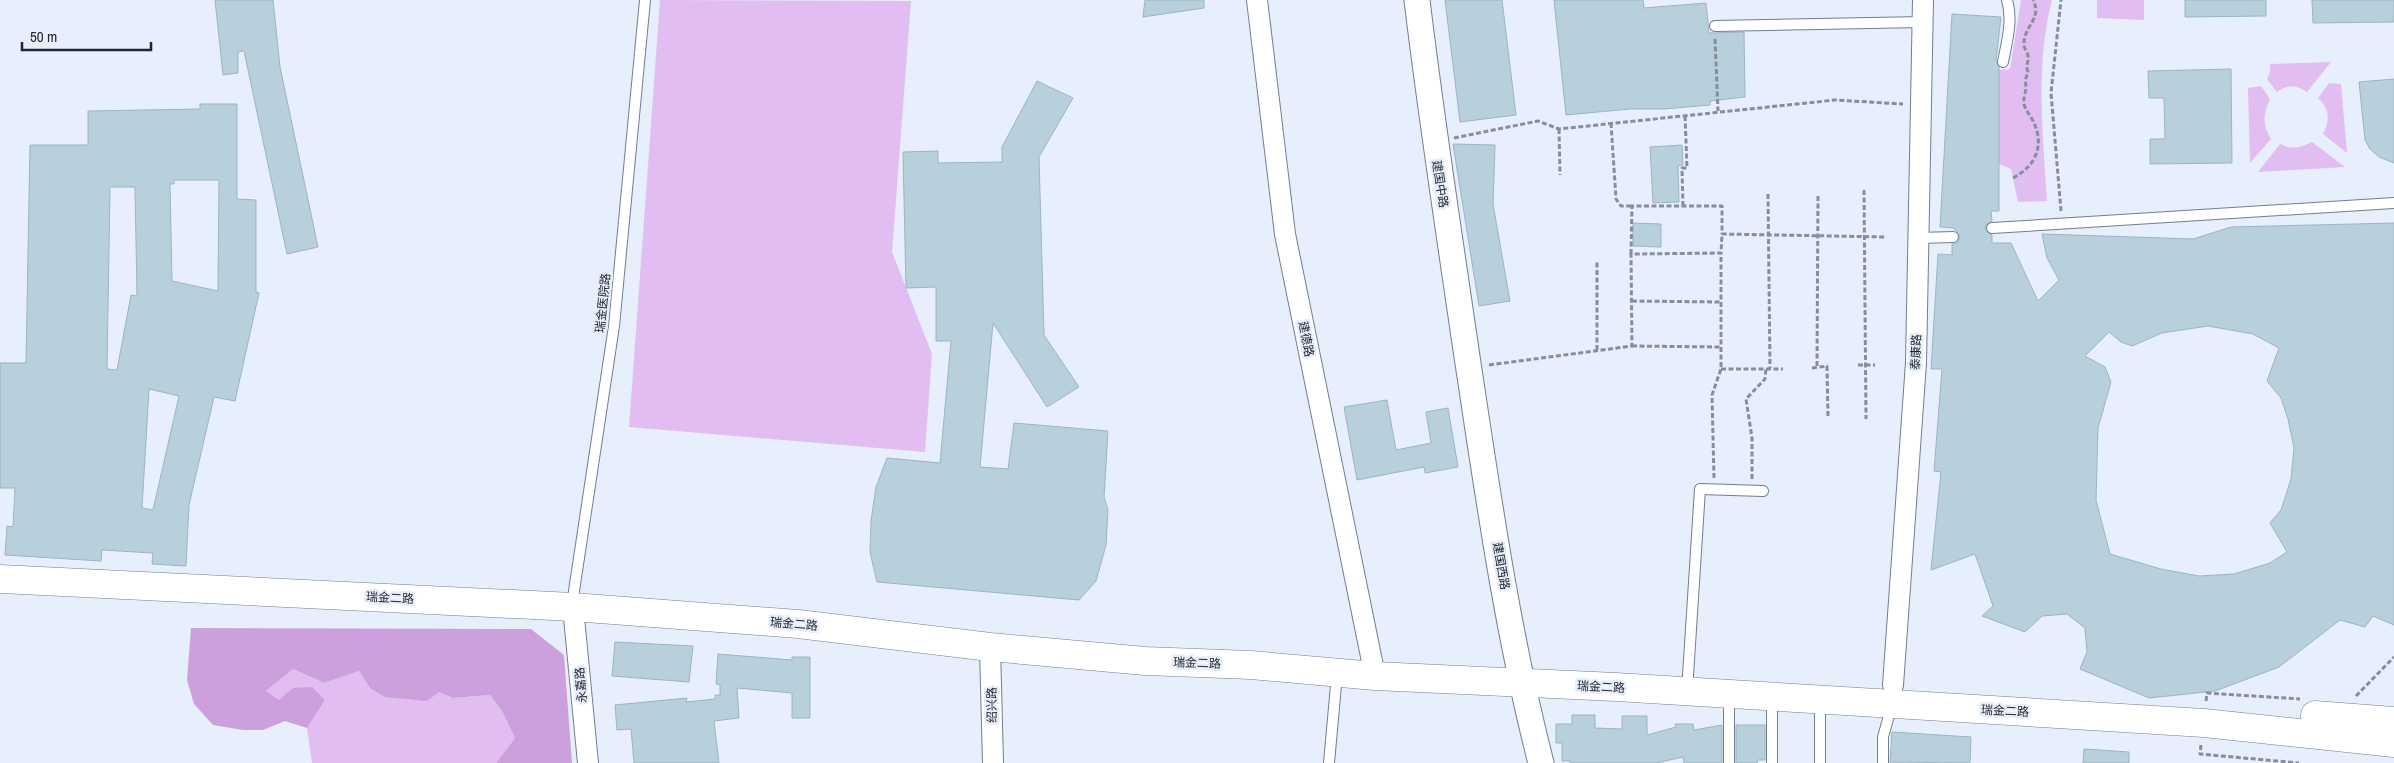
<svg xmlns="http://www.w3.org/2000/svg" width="2394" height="763" viewBox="0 0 2394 763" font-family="'Archivo Narrow','Noto Sans SC',sans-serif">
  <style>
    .green { fill: #e2bdf1 }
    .forest { fill: #cba0dd }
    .building { fill: #b7d0dc; stroke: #9cb5c0; fill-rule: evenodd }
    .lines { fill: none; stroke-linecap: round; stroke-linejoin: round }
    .service-casing { stroke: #717e90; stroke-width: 12 }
    .minor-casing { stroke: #717e90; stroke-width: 22 }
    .tertiary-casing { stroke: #717e90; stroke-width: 27 }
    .secondary-casing { stroke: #717e90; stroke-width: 29 }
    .path { stroke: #878e99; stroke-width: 3; stroke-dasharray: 5 2.5; stroke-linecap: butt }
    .service { stroke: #fff; stroke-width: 10 }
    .minor { stroke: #fff; stroke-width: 20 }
    .tertiary { stroke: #fff; stroke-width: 25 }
    .secondary { stroke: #fff; stroke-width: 28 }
    .labels { text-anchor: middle; stroke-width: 5; stroke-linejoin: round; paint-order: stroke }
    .street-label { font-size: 12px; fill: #22272f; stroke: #e6effb }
  </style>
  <rect width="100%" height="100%" fill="#e6effb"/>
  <g class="green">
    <path d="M 660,0 L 911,1 L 892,252 L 932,354 L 925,452 L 629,427 Z"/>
    <path d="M 2021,0 L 2052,0 C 2035,66 2043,134 2047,201 L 2018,202 L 2011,169 L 1997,163 L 1998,70 L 2010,69 Z"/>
    <path d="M 2097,0 L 2144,0 L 2144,20 L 2097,18 Z"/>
    <path d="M 2331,62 L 2307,92 C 2296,85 2288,84 2277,92 L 2267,79 L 2270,72 L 2270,64 Z"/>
    <path d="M 2329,83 L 2341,84 L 2347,153 L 2323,134 C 2330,121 2330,109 2318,98 Z"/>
    <path d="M 2261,86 L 2270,99 C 2263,114 2262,124 2271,139 L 2250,163 L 2248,88 Z"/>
    <path d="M 2312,142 L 2345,167 L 2258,172 L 2280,144 C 2292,150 2300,148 2312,142 Z"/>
    <path d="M 293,669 L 324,683 L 359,671 L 370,688 L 439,692 L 453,698 L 490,695 L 502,711 L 515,738 L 496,763 L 312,763 L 307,728 L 325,700 L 293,688 L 279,701 L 266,691 Z"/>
  </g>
  <path class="forest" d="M 191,628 L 531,629 L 564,655 L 572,763 L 496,763 L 515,738 L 502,711 L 490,695 L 453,698 L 439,692 L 427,701 L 385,697 L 370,688 L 359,671 L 324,683 L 293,669 L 266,691 L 279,700 L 293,688 L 312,687 L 325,700 L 307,728 L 285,721 L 263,730 L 243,730 L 213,725 L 194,704 L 187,680 Z"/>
  <g class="building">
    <path d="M 215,0 L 273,0 L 280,67 L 318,247 L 287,254 L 244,51 L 238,52 L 238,73 L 223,75 Z"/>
    <path d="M 1145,0 L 1204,0 L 1204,8 L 1143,17 Z"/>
    <path d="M 1445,0 L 1502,0 L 1516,115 L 1460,122 Z"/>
    <path d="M 1554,0 L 1643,0 L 1644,8 L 1706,3 L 1709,33 L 1744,32 L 1745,97 L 1710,101 L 1710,105 L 1664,109 L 1630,109 L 1566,115 Z"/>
    <path d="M 2185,0 L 2266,0 L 2266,16 L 2185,17 Z"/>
    <path d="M 2312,0 L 2394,0 L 2394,22 L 2313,23 Z"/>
    <path d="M 1952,14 L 2001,17 L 1996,61 L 1999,67 L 1999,211 L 1991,211 L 1992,221 L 1986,225 L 1985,229 L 1992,235 L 1992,243 L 2011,243 L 2038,301 L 2059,280 L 2047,258 L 2042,234 L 2193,239 L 2231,227 L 2394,223 L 2394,625 L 2373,616 L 2365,627 L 2340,620 L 2279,667 L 2215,691 L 2149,698 L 2080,669 L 2087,652 L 2085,628 L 2067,614 L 2042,616 L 2025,632 L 1982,616 L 1993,606 L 1975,554 L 1931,570 L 1941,472 L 1934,471 L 1942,369 L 1931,369 L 1938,254 L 1952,255 L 1952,244 L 1957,243 L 1960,237 L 1954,228 L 1940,227 ZM 2208,326 L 2253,334 L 2279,348 L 2267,381 L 2281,398 L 2288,419 L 2294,448 L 2291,479 L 2281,510 L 2270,523 L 2287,552 L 2270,563 L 2234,574 L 2199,576 L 2161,569 L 2110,554 L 2096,500 L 2098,428 L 2111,382 L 2105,367 L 2085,356 L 2109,332 L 2121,342 L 2132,346 L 2162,333 Z"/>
    <path d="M 2231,69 L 2232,163 L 2150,164 L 2150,139 L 2165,139 L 2164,98 L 2149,98 L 2148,71 Z"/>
    <path d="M 2394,79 L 2394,163 L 2379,157 L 2370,149 L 2365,140 L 2359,82 Z"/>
    <path d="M 1037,81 L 1073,98 L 1039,157 L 1044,335 L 1079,387 L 1047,407 L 993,323 L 980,467 L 1008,469 L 1014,423 L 1108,431 L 1104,497 L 1108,510 L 1106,545 L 1096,581 L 1079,600 L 877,582 L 870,552 L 871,521 L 876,487 L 887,458 L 940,463 L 951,341 L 936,341 L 936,287 L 906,288 L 903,152 L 938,151 L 938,163 L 1002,162 L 1002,147 Z"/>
    <path d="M 200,104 L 237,104 L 237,199 L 256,200 L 256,292 L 259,293 L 235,401 L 214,397 L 189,505 L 186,566 L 152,564 L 153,553 L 102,550 L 101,561 L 5,555 L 7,526 L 13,527 L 15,488 L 0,488 L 0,363 L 26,363 L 30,145 L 88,145 L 88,111 L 200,109 ZM 174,180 L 219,180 L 218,291 L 172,281 L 170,184 L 174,184 ZM 110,187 L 135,187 L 137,296 L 131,295 L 117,370 L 107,369 ZM 149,389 L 179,396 L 153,510 L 142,508 Z"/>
    <path d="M 1453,144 L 1495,145 L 1493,204 L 1510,301 L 1479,306 Z"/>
    <path d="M 1682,145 L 1683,165 L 1678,166 L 1679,202 L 1653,203 L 1650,147 Z"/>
    <path d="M 1633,223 L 1661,224 L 1661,247 L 1633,246 Z"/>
    <path d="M 1387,400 L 1396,450 L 1431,443 L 1426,412 L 1448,408 L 1458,467 L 1425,473 L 1424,467 L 1357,480 L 1344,407 Z"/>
    <path d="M 615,642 L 693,646 L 689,682 L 612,676 Z"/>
    <path d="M 718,654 L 792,660 L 792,657 L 810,657 L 810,718 L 792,718 L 792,693 L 737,688 L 739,718 L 714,721 L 719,763 L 634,763 L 631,729 L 617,730 L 615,705 L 687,698 L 686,702 L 715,699 L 715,695 L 720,695 L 720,685 L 716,684 Z"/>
    <path d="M 1572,715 L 1595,715 L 1595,728 L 1622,729 L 1622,716 L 1647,716 L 1647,735 L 1676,727 L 1675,724 L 1693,724 L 1694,730 L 1722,725 L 1722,763 L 1684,763 L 1683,757 L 1656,763 L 1570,763 L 1570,761 L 1562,761 L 1562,743 L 1556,743 L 1556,724 L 1572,724 Z"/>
    <path d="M 1736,725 L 1765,725 L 1765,760 L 1758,760 L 1757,763 L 1736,763 Z"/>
    <path d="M 1892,732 L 1971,737 L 1970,763 L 1890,762 Z"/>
    <path d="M 2084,749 L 2129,752 L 2129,763 L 2083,763 Z"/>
  </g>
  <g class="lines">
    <g class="service-casing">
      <g id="service">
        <path d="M 1715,26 L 1923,22"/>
        <path d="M 2003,62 C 2007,41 2013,20 2007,0"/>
        <path d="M 1992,228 L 2394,203"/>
        <path d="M 1919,238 L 1953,237"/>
        <path d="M 573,606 L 574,591 L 614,326 L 645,0"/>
        <path d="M 1687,691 L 1700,489 L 1763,491"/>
        <path d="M 1729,696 L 1729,763"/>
        <path d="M 1329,763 L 1337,674"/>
        <path d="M 1772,763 L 1772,698"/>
        <path d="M 1820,763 L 1820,702"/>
        <path d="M 1883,763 L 1883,737 L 1892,705"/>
      </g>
    </g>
    <g class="minor-casing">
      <g id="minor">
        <path d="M 1257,0 L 1285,234 L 1375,676"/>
        <path d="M 573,607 L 588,763"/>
        <path d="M 990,647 L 993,763"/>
        <path d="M 1893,685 L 1916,363 L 1923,0"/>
      </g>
    </g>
    <g class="tertiary-casing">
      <path id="tertiary" d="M 1417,0 C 1431,117 1449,233 1466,350 C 1487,488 1506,627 1541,763"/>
    </g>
    <g class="secondary-casing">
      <g id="secondary">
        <path d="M 0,579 L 573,607 L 798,624 L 990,647 L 1145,661 L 1251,665 L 1375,676 L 1616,687 L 2204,723 L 2394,743"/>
        <path d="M 2315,715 L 2394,721"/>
      </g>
    </g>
    <g class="path">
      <path d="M 1715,39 L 1718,111"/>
      <path d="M 1611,123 L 1616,199 L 1621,206 L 1632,206"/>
      <path d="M 1559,129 L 1560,175"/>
      <path d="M 1454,138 L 1538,121 L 1559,129 L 1835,100 L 1903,104"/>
      <path d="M 2013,178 C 2036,166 2045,145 2033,121 C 2031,116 2024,109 2024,103 C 2023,95 2028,90 2025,81 L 2028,72 C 2025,65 2029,63 2028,56 C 2028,52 2024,49 2024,45 C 2023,26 2043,19 2033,0"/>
      <path d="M 1864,190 L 1866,419"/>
      <path d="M 1768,194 L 1770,368"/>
      <path d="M 1683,206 L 1682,168 L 1687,168 L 1685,115"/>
      <path d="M 2061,211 L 2051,93 L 2061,0"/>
      <path d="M 1631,254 L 1632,206 L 1722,206 L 1722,234"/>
      <path d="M 1632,301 L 1721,302"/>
      <path d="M 1632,346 L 1721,347"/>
      <path d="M 1597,350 L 1597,260"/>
      <path d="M 1489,365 L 1632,346 L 1631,254 L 1721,253 L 1722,234 L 1886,237"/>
      <path d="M 1858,365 L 1875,365"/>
      <path d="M 1817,366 L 1818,196"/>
      <path d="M 1827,366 L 1828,416"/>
      <path d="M 1812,368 L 1828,366"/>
      <path d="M 1721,369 L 1783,369"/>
      <path d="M 1714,478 L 1712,395 L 1721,369 L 1721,253"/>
      <path d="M 1752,479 L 1752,438 L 1746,399 L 1765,379 L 1766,368"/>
      <path d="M 2356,696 L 2394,657"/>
      <path d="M 2206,701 L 2207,693 L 2300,699"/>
      <path d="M 2201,745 L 2200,754 L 2299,763"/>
    </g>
    <use href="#service" class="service"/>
    <use href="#minor" class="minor"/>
    <use href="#tertiary" class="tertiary"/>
    <use href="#secondary" class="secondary"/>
  </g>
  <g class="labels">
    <g class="street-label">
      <text transform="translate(1440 184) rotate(81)" y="4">建国中路</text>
      <text transform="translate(603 303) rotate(-84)" y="4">瑞金医院路</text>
      <text transform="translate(1306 339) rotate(79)" y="4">建德路</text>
      <text transform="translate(1916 352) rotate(-88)" y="4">泰康路</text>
      <text transform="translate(1501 566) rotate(80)" y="4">建国西路</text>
      <text transform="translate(390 598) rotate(3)" y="4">瑞金二路</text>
      <text transform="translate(794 624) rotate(5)" y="4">瑞金二路</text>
      <text transform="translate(1197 663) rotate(2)" y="4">瑞金二路</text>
      <text transform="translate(581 685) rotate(-95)" y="4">永嘉路</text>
      <text transform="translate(1601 687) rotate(3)" y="4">瑞金二路</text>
      <text transform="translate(992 705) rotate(-91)" y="4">绍兴路</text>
      <text transform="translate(2005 711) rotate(3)" y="4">瑞金二路</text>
    </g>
  </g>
  <path d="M22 42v8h129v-8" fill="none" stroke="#22272f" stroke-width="2.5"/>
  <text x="30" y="42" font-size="15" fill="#22272f" stroke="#e6effb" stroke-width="4" paint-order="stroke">50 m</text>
</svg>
